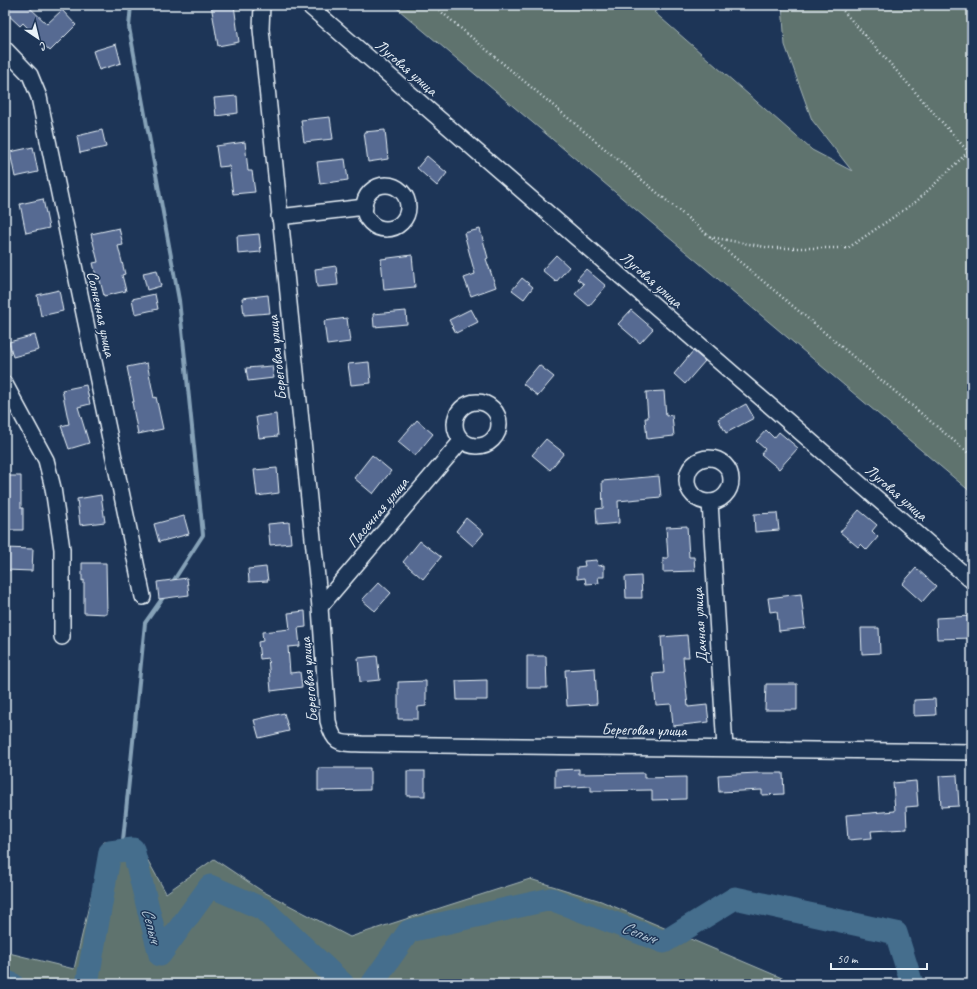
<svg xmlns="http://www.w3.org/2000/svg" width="977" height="989" viewBox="0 0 977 989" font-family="Caveat,sans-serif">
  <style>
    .green { fill: #5e736e; stroke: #a3b2b3 }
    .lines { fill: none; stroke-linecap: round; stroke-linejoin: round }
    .stream { stroke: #86a2b8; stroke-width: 4 }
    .river { stroke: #456e8d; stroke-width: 23 }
    .building { fill: #566b92; stroke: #e8f1f8 }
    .street-casing { stroke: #e8f1f8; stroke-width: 18 }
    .path { stroke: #e8f1f8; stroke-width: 2.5; stroke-dasharray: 1 3; stroke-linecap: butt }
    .street { stroke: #1d3557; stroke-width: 15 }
    .labels { text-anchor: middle; stroke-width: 3; stroke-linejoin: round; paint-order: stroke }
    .street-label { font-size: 16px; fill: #e8f1f8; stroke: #1d3557 }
    .water-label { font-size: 17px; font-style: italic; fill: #afc3d3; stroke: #1d3557 }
  </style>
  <rect width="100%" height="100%" fill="#1d3557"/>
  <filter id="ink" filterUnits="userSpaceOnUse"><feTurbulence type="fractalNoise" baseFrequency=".025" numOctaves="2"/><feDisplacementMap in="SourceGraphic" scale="8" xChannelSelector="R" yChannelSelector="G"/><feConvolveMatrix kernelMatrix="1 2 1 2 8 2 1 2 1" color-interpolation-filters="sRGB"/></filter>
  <g filter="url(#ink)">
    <g class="green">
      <path d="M 393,5 L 666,5 L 654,12 L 812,150 L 852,171 L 812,120 L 785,45 L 782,5 L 972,5 L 972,493 Z"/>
      <path d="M 137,841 L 166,893 L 214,859 L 262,891 L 350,937 L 530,879 L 601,901 L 796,984 L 5,984 L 5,952 L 74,969 L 104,842 Z"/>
    </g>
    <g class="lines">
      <g class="stream">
        <path d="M 131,5 L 129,27 L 179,300 L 203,535 L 172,583"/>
        <path d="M 122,850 L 145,623 L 164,596"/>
      </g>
      <g class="river">
        <path d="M 5,981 L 12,984"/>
        <path d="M 87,984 L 110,852 L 133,849 L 160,955 L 210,886 L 263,909 L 343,984"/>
        <path d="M 372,984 L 409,931 L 551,899 L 664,942 L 735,898 L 896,933 L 912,984"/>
      </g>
    </g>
    <g class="building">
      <path d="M 5,5 L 27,5 L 47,24 L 62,10 L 76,25 L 50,51 L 23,23 L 20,26 L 5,12 Z"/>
      <path d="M 211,5 L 234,5 L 239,42 L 218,46 Z"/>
      <path d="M 116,44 L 121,63 L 99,70 L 93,51 Z"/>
      <path d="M 237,96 L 238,113 L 216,116 L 214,98 Z"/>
      <path d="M 330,117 L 333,139 L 304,142 L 301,120 Z"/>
      <path d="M 102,130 L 106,147 L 80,153 L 77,136 Z"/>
      <path d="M 385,130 L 388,159 L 368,162 L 364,132 Z"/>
      <path d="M 245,142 L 248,171 L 252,171 L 255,192 L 233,194 L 229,166 L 219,167 L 216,146 Z"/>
      <path d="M 33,147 L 38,172 L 15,177 L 10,152 Z"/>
      <path d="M 427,156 L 447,173 L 437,186 L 417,168 Z"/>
      <path d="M 345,159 L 348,180 L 320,184 L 317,162 Z"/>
      <path d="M 43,199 L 49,228 L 26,233 L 20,204 Z"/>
      <path d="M 119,228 L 123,245 L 118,246 L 125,274 L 122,275 L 126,291 L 104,296 L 100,280 L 97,280 L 93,263 L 98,262 L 91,234 Z"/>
      <path d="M 480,229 L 488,258 L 486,259 L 496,287 L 471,296 L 464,278 L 475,274 L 464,233 Z"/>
      <path d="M 259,234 L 261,252 L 238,254 L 237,236 Z"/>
      <path d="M 412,255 L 415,287 L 384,290 L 381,259 Z"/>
      <path d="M 556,255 L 569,267 L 556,282 L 542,270 Z"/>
      <path d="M 336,266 L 338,285 L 317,287 L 315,269 Z"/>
      <path d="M 586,269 L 606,286 L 589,306 L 575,294 L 584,284 L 577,279 Z"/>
      <path d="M 157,270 L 161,286 L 147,290 L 143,273 Z"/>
      <path d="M 522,278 L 533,287 L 524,299 L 512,290 Z"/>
      <path d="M 59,290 L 63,311 L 41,316 L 37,295 Z"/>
      <path d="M 155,294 L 158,309 L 135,314 L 132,299 Z"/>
      <path d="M 268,295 L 270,313 L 244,315 L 242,298 Z"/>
      <path d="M 471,309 L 478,322 L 456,333 L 449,320 Z"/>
      <path d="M 631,310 L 653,329 L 640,343 L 618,324 Z"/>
      <path d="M 406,311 L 407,324 L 374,327 L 373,314 Z"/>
      <path d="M 347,318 L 350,342 L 327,345 L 324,321 Z"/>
      <path d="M 35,335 L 39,350 L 13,357 L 9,342 Z"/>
      <path d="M 693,351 L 705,361 L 685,384 L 674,374 Z"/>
      <path d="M 369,362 L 371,383 L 351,385 L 348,364 Z"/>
      <path d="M 147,363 L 154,398 L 156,397 L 163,429 L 138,434 L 132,402 L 134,402 L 127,367 Z"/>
      <path d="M 539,365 L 554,377 L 538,396 L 523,384 Z"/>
      <path d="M 272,366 L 274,378 L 248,381 L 246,368 Z"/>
      <path d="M 86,385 L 90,404 L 78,407 L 89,443 L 69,449 L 61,426 L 69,424 L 62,390 Z"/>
      <path d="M 664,391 L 666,416 L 672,415 L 674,436 L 647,439 L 645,418 L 648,418 L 646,392 Z"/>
      <path d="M 746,404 L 754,418 L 726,433 L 718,419 Z"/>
      <path d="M 276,414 L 278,436 L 259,438 L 256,417 Z"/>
      <path d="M 417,420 L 433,434 L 415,456 L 398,442 Z"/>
      <path d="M 766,430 L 774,438 L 779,432 L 798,448 L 779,469 L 761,454 L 765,449 L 756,441 Z"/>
      <path d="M 546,439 L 564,453 L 550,470 L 532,455 Z"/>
      <path d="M 372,455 L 391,471 L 373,494 L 354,478 Z"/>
      <path d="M 277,468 L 279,493 L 257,496 L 254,470 Z"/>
      <path d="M 5,476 L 21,476 L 21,508 L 23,508 L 23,530 L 5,530 Z"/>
      <path d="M 659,476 L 661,497 L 618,501 L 619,523 L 597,525 L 596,509 L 603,508 L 602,481 Z"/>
      <path d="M 101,495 L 105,522 L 80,525 L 77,499 Z"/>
      <path d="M 859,510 L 877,525 L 872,531 L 878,537 L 867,550 L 861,544 L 858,547 L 840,532 Z"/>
      <path d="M 777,513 L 779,530 L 755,532 L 754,514 Z"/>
      <path d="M 184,516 L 189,534 L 159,542 L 154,524 Z"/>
      <path d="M 466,518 L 484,533 L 473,546 L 456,531 Z"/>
      <path d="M 289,522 L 291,543 L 270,545 L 268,524 Z"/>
      <path d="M 687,526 L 689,557 L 694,557 L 695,571 L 663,572 L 663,558 L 668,558 L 666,527 Z"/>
      <path d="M 420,541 L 441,557 L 423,579 L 403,562 Z"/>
      <path d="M 5,548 L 33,549 L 32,571 L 5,570 Z"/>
      <path d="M 597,560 L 598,566 L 604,565 L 604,577 L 598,577 L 599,583 L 586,584 L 585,578 L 577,579 L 577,567 L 585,566 L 584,561 Z"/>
      <path d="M 82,563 L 106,563 L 107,614 L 84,613 L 84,580 L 82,581 Z"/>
      <path d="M 266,567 L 268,581 L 249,582 L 248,569 Z"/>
      <path d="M 916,568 L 936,586 L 922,602 L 902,584 Z"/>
      <path d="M 641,576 L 642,598 L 626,598 L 625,577 Z"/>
      <path d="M 187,578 L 189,595 L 159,599 L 157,582 Z"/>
      <path d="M 379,582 L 391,593 L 375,611 L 362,600 Z"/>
      <path d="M 801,594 L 805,628 L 779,631 L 777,611 L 770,612 L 768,598 Z"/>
      <path d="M 305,611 L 306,627 L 298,628 L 300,646 L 288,647 L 290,673 L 300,672 L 302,687 L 271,691 L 268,658 L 260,659 L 258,642 L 263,641 L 262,632 L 290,629 L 288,613 Z"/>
      <path d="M 972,616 L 972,638 L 937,639 L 936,618 Z"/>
      <path d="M 861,628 L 879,628 L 880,653 L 862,654 Z"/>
      <path d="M 687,635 L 689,657 L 683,657 L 688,707 L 707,705 L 709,722 L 673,726 L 671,704 L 656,705 L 653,674 L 664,673 L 661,637 Z"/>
      <path d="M 377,656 L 380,680 L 360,682 L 358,658 Z"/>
      <path d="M 527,656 L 546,656 L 547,688 L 527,688 Z"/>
      <path d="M 595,668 L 597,704 L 567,706 L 565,670 Z"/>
      <path d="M 487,680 L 487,700 L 457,700 L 456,681 Z"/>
      <path d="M 426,681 L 426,706 L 418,707 L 418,719 L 398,719 L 398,682 Z"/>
      <path d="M 766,684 L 797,684 L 797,710 L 765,710 Z"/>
      <path d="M 935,699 L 936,715 L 914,716 L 914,700 Z"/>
      <path d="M 284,713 L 289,731 L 259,738 L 254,720 Z"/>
      <path d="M 318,768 L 370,768 L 370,790 L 318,791 Z"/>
      <path d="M 579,769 L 579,774 L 644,773 L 644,778 L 686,777 L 686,799 L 652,800 L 652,790 L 591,791 L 591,786 L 555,788 L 555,770 Z"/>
      <rect x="407" y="771" width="18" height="25"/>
      <path d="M 757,773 L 783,773 L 784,794 L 762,795 L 762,790 L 719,792 L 718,775 Z"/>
      <path d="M 957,775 L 959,806 L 941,807 L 939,776 Z"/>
      <path d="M 916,781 L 918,806 L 906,807 L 907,829 L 871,831 L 872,838 L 848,840 L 846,815 L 895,811 L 893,783 Z"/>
    </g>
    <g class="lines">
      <g class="street-casing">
        <g id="street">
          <path d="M 262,5 L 261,29 L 320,607 L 328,721 C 334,745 339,743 362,744 L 972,752"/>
          <path d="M 308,5 L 972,581"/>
          <path d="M 5,49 L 30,75 L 39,97 L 143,597"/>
          <circle cx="386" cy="207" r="22"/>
          <path d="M 279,217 L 365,207"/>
          <path d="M 5,384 L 46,460 L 53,488 L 62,549 L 62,637"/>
          <circle cx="477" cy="424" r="22"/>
          <circle cx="709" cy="480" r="22"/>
          <path d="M 710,502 L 725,748"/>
          <path d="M 320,607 L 462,440"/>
        </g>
      </g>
      <g class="path">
        <path d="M 433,5 L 972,456"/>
        <path d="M 838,5 L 972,156"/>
        <path d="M 710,237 L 771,248 L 848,248 L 917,201 L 968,152"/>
      </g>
      <use href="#street" class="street"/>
    </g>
  </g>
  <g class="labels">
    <g class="street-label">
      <text transform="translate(407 67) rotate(41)" y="6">Луговая улица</text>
      <text transform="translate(652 279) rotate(41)" y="6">Луговая улица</text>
      <text transform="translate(102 314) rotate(78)" y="6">Солнечная улица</text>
      <text transform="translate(276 358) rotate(-96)" y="6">Береговая улица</text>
      <text transform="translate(897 492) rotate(41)" y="6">Луговая улица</text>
      <text transform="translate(377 512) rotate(-50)" y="6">Пасечная улица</text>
      <text transform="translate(699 626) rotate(-94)" y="6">Дачная улица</text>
      <text transform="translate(308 680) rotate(-95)" y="6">Береговая улица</text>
      <text transform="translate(644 729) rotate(1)" y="6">Береговая улица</text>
    </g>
    <g class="water-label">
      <text transform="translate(152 925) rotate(75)" y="6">Сепыч</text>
      <text transform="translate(639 932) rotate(21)" y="6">Сепыч</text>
    </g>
  </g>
  <rect width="977" height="989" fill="none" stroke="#1d3557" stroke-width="20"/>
  <rect x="10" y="10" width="957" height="969" fill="none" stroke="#e8f1f8" stroke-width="1.5" filter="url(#ink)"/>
  <g transform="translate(38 38) rotate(145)" stroke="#1d3557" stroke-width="3" paint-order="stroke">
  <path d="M0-3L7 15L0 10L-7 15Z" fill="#e8f1f8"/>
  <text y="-6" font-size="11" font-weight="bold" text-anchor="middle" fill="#e8f1f8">С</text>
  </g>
  <path d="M831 963v6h96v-6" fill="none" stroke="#e8f1f8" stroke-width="2"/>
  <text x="837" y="963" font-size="12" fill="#e8f1f8" stroke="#1d3557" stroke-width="3" paint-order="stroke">50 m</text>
</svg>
